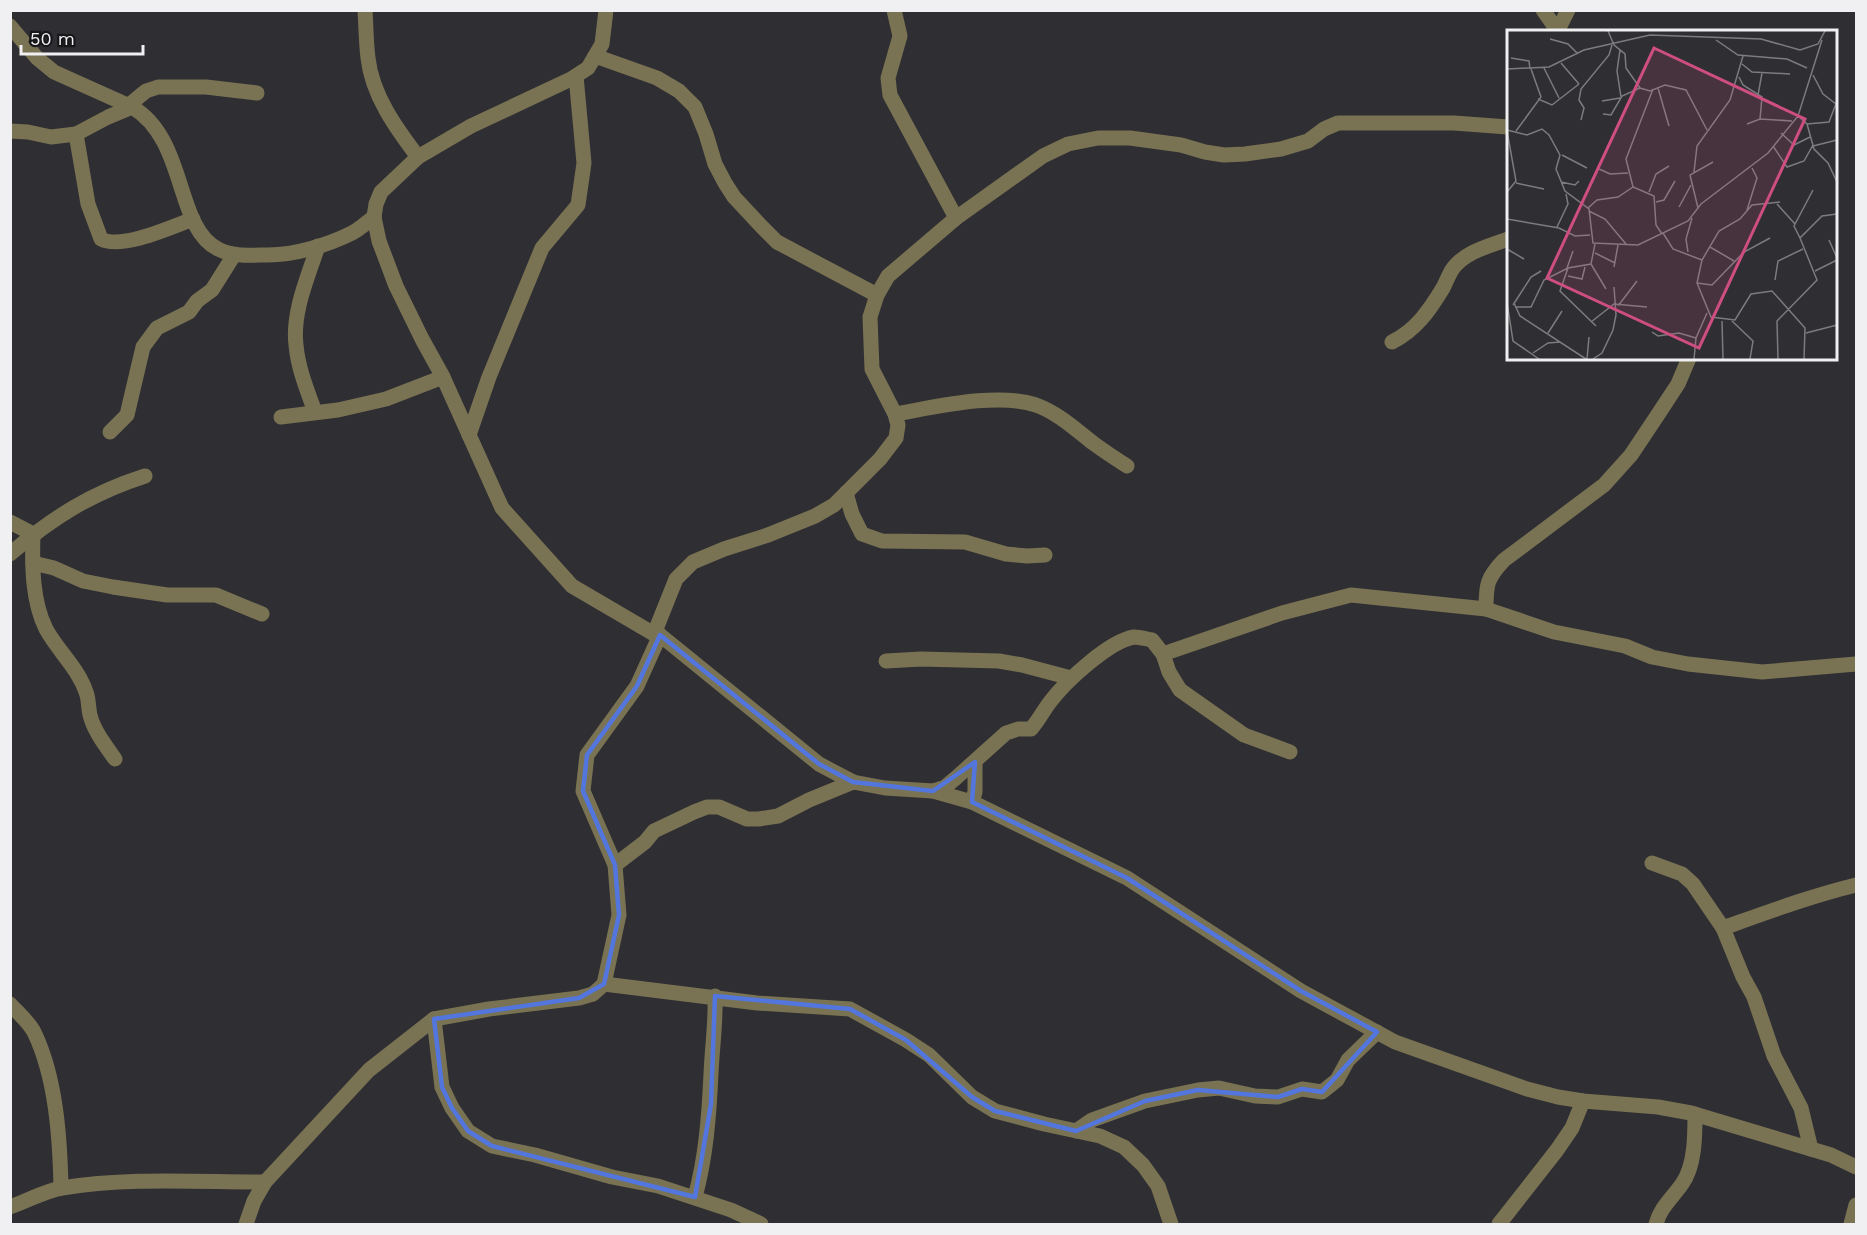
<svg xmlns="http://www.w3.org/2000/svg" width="1867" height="1235" viewBox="0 0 1867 1235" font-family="'Work Sans',sans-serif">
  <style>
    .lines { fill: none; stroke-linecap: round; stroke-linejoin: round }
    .minor { stroke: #797354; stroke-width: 15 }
    .marked { fill: none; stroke: #5276de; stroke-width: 4.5; stroke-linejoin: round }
    .inset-road { fill: none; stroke: #7c7c7f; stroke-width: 1.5 }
    .view { fill: #ce4e81; fill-opacity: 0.15; stroke: #ce4e81; stroke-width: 3 }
    .inset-edge { fill: none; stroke: #f0f0f2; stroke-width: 3 }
  </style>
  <rect width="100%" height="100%" fill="#2f2e32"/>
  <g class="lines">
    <g class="minor">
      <path d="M 365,10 C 366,26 366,42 368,58 C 372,95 396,128 418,157"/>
      <path d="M 606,10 L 602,44 L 588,68 L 571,79 L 471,126 L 418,157 L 381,192 L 376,204 L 374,217 L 379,241 L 396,286 L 422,339 L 443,377 L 502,508 L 572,586 L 654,634 L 660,635 L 819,764 L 853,782 L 885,788 L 933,791 L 972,802 L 1127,878 L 1301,991 L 1395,1042 L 1527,1089 L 1558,1097 L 1583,1101 L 1658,1107 L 1691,1113 L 1831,1155 L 1856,1167"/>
      <path d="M 894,10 L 900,36 L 888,78 L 890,95 L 956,218"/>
      <path d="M 1543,10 L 1557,30"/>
      <path d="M 10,26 L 37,58 L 54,72 L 132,107"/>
      <path d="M 1557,32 L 1568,10"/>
      <path d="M 595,56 L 657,78 L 679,91 L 695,107 L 706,134 L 715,164 L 725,183 L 734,197 L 762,227 L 777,242 L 877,295"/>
      <path d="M 129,105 L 146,91 L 158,87 L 206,87 L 257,93"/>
      <path d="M 10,131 L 28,132 L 51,137 L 76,134 L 108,117 L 132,107 C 187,139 175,228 218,249 C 233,257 252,255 268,255 C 295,255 328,245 352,233 C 360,229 367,222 374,217"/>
      <path d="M 76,134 L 88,204 L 101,239 C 121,250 172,227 193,219"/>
      <path d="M 1392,342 C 1416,330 1429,311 1443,288 C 1447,281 1449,273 1454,267 C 1467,251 1490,246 1508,239"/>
      <path d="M 315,412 C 307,390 298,368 296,345 C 292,312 308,277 318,246"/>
      <path d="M 895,414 C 936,407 996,392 1036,405 C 1058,413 1075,429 1093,443 C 1104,451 1116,459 1127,466"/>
      <path d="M 281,417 L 338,410 L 386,399 L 443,377"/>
      <path d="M 110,432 L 127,415 L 143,347 L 157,328 L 189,312 L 197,301 L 212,290 L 234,255"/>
      <path d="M 469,435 L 489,377 L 542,248 L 578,205 L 584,163 L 576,76"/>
      <path d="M 846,493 L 852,514 L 862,534 L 882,541 L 965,542 L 1006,554 L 1027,556 L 1045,555"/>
      <path d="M 10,522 L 33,534 C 32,565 32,601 46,629 C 58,651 78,668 86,692 C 89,699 88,707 90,715 C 94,731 105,745 115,759"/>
      <path d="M 10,554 C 53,517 92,493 145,476"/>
      <path d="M 33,563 L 54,568 L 83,581 L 113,587 L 167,595 L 216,595 L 262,614"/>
      <path d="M 1486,609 C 1486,584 1487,578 1504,560 L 1604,485 L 1631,455 L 1657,416 L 1678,384 L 1689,358"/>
      <path d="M 654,634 L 676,579 L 693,562 L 724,549 L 768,535 L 815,516 L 834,505 L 880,459 L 896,438 L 898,425 L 895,414 L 872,369 L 870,317 L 877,295 L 888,276 L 956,218 L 1043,156 L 1068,144 L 1098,138 L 1130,138 L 1181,145 L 1205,152 L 1224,155 L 1245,154 L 1281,149 L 1308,141 L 1324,129 L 1338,123 L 1454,123 L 1508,127"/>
      <path d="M 1163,654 L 1282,613 L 1351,595 L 1486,609 L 1554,632 L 1625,646 L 1652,657 L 1688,664 L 1762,672 L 1856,664"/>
      <path d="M 886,661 L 921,659 L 999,661 L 1022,665 L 1071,678"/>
      <path d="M 933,791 L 945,787 L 957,777 L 1006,733 L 1018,729 L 1031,729 C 1039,720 1043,711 1050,702 C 1065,682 1109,641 1134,637 C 1140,637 1146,639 1152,640 L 1163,654 L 1169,672 L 1180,690 L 1244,735 L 1290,752"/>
      <path d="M 972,802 L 975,792 L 975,762"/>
      <path d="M 1652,863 L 1682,874 L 1693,884 L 1723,928 L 1743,977 L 1754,997 L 1774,1056 L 1801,1108 L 1811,1149"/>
      <path d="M 615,865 L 645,842 L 654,831 L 694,812 L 707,807 L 719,807 L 747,819 L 759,819 L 778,816 L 809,800 L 853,782"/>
      <path d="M 1723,928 C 1768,912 1811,896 1856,885"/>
      <path d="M 604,984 L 757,1003 L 850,1009 L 906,1040 L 929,1055 L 972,1097 L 995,1111 L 1044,1124 L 1100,1136 L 1124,1147 L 1143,1165 L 1158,1186 L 1171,1224"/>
      <path d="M 10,1004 C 18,1013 29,1022 34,1032 C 56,1077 60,1138 61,1188"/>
      <path d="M 434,1019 L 442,1087 L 452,1108 L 468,1131 L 492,1146 L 535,1155 L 612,1177 L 658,1186 L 731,1210 L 761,1224"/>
      <path d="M 1076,1131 L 1092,1120 L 1145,1101 L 1198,1090 L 1219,1088 L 1255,1096 L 1278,1097 L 1302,1089 L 1322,1092 L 1337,1080 L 1348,1060 L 1377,1032"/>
      <path d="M 695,1197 C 706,1157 709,1116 711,1074 C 712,1048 716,1023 715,996"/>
      <path d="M 10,1207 C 28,1201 44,1191 62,1188 C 127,1177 199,1182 265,1182"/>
      <path d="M 246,1224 L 254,1201 L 265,1182 L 369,1070 L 434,1019 L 489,1009 L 579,998 L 593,994 L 604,984 L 619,915 L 615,865 L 583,791 L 587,755 L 637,686 L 660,635"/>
      <path d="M 1499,1224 L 1557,1150 L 1572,1128 L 1583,1101"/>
      <path d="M 1656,1224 C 1660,1208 1672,1198 1682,1184 C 1695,1166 1695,1136 1695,1114"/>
      <path d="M 1851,1224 L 1856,1205"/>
    </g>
  </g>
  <path class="marked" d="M 660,635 L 819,764 L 853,782 L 933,791 L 975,762 L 972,802 L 1127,878 L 1301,991 L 1377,1032 L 1322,1092 L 1302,1089 L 1278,1097 L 1198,1090 L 1145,1101 L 1076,1131 L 995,1111 L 972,1097 L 906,1040 L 850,1009 L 715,996 L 711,1104 L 695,1197 L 492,1146 L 468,1131 L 452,1108 L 442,1087 L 434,1019 L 579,998 L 604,984 L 619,915 L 615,865 L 583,791 L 587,755 L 637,686 Z"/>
  <g transform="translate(1507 30)">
    <rect width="330" height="330" fill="#2f2e32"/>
    <path class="inset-road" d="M 101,1 L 107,15 L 118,24 L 119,38 L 133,58 L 143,61 L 158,55 L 179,60 L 200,100M 43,9 L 61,14 L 71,24M 209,10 L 231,25 L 280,29 L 300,38M 113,20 L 110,41 L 114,67M 4,28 L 22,31 L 23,39M 54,33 L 72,54M 235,34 L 245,42 L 283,44M 37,38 L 52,68M 0,39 L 42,37 L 77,20 L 143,5 L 254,9 L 293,20 L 311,14 L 318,1M 306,45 L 316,64 L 329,74M 232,47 L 236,55 L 255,67 L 253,89M 151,58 L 162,96M 146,59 L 119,129 L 126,157 L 147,166 L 149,195 L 155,204M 251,65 L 255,43M 31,69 L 45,75 L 72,54M 95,71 L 113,68M 96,84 L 104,85 L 115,66 L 133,58M 291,86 L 300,94 L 307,119 L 321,133 L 330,152M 74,90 L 77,78 L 72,70 L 74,59 L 102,25 L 105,15M 240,94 L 253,89 L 285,91M 300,94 L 322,92 L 330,71M 0,100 L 20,105 L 35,99 L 42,105 L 53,125 L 49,139 L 58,161 L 82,179 L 86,213 L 131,215 L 181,191 L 194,174 L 261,123 L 291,86 L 315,10M 0,101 L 9,151 L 0,162M 9,101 L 34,67 L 24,39M 274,103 L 287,115 L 303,107M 266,116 L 280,137 L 297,131 L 306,115M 306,116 L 330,110M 55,125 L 80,138M 90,138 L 103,144 L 121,143M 187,142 L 190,116 L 223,70 L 236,26M 54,152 L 68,155 L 72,151M 9,153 L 37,159M 142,162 L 149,144 L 162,136M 149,172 L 157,170 L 168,151M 270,174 L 288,194M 172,177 L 184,155M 81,178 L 90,170 L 111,167 L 126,157M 191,178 L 183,145 L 206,132M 240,180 L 250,148 L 245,138M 82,181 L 98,189 L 119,214M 0,189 L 52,198 L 68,206 L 83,205M 50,197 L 61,174 L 59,164M 156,203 L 166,219 L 195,230 L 190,253 L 204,287 L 228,290 L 244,264 L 265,261 L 298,298 L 297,329M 293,208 L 287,196 L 306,160M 322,210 L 330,228M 88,214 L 84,234 L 61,238 L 53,261 L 89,296M 203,217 L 227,231M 0,219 L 17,229M 181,222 L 179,209 L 185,188M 88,223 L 108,233M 195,230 L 212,201 L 233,189 L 245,175 L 273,172M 84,234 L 99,259M 107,237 L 111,215M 60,238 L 66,221M 308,241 L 330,230M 61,246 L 75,249 L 78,237M 268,250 L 271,231 L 296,219M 190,253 L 205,255 L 237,222 L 263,208M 0,272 L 6,311 L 32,329M 7,273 L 13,286 L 79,329M 6,275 L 24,247 L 34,241M 111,276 L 130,251M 8,277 L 24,277 L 37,250 L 61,238M 215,291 L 216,329M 225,291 L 246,311 L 243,329M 84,292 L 107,274 L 140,277M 145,302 L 151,306 L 172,303 L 189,308M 41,303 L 55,281M 299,303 L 330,295M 26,323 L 41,313 L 53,312M 80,329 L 82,307M 86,329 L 95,323 L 106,300 L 109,285 L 107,257M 187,329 L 189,308 L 200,283M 271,329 L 270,291 L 310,250 L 293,208 L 315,186 L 330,184"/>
    <path class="view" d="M 147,18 L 298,89 L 192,318 L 40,248 Z"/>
    <rect width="330" height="330" class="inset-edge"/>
  </g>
  <rect width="1867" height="1235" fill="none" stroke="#f0f0f2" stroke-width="24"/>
  <path d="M21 45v9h122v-9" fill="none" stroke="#f0f0f2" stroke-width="3"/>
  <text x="30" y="45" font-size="18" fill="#f0f0f2" stroke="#171719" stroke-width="4.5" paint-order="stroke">50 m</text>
</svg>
